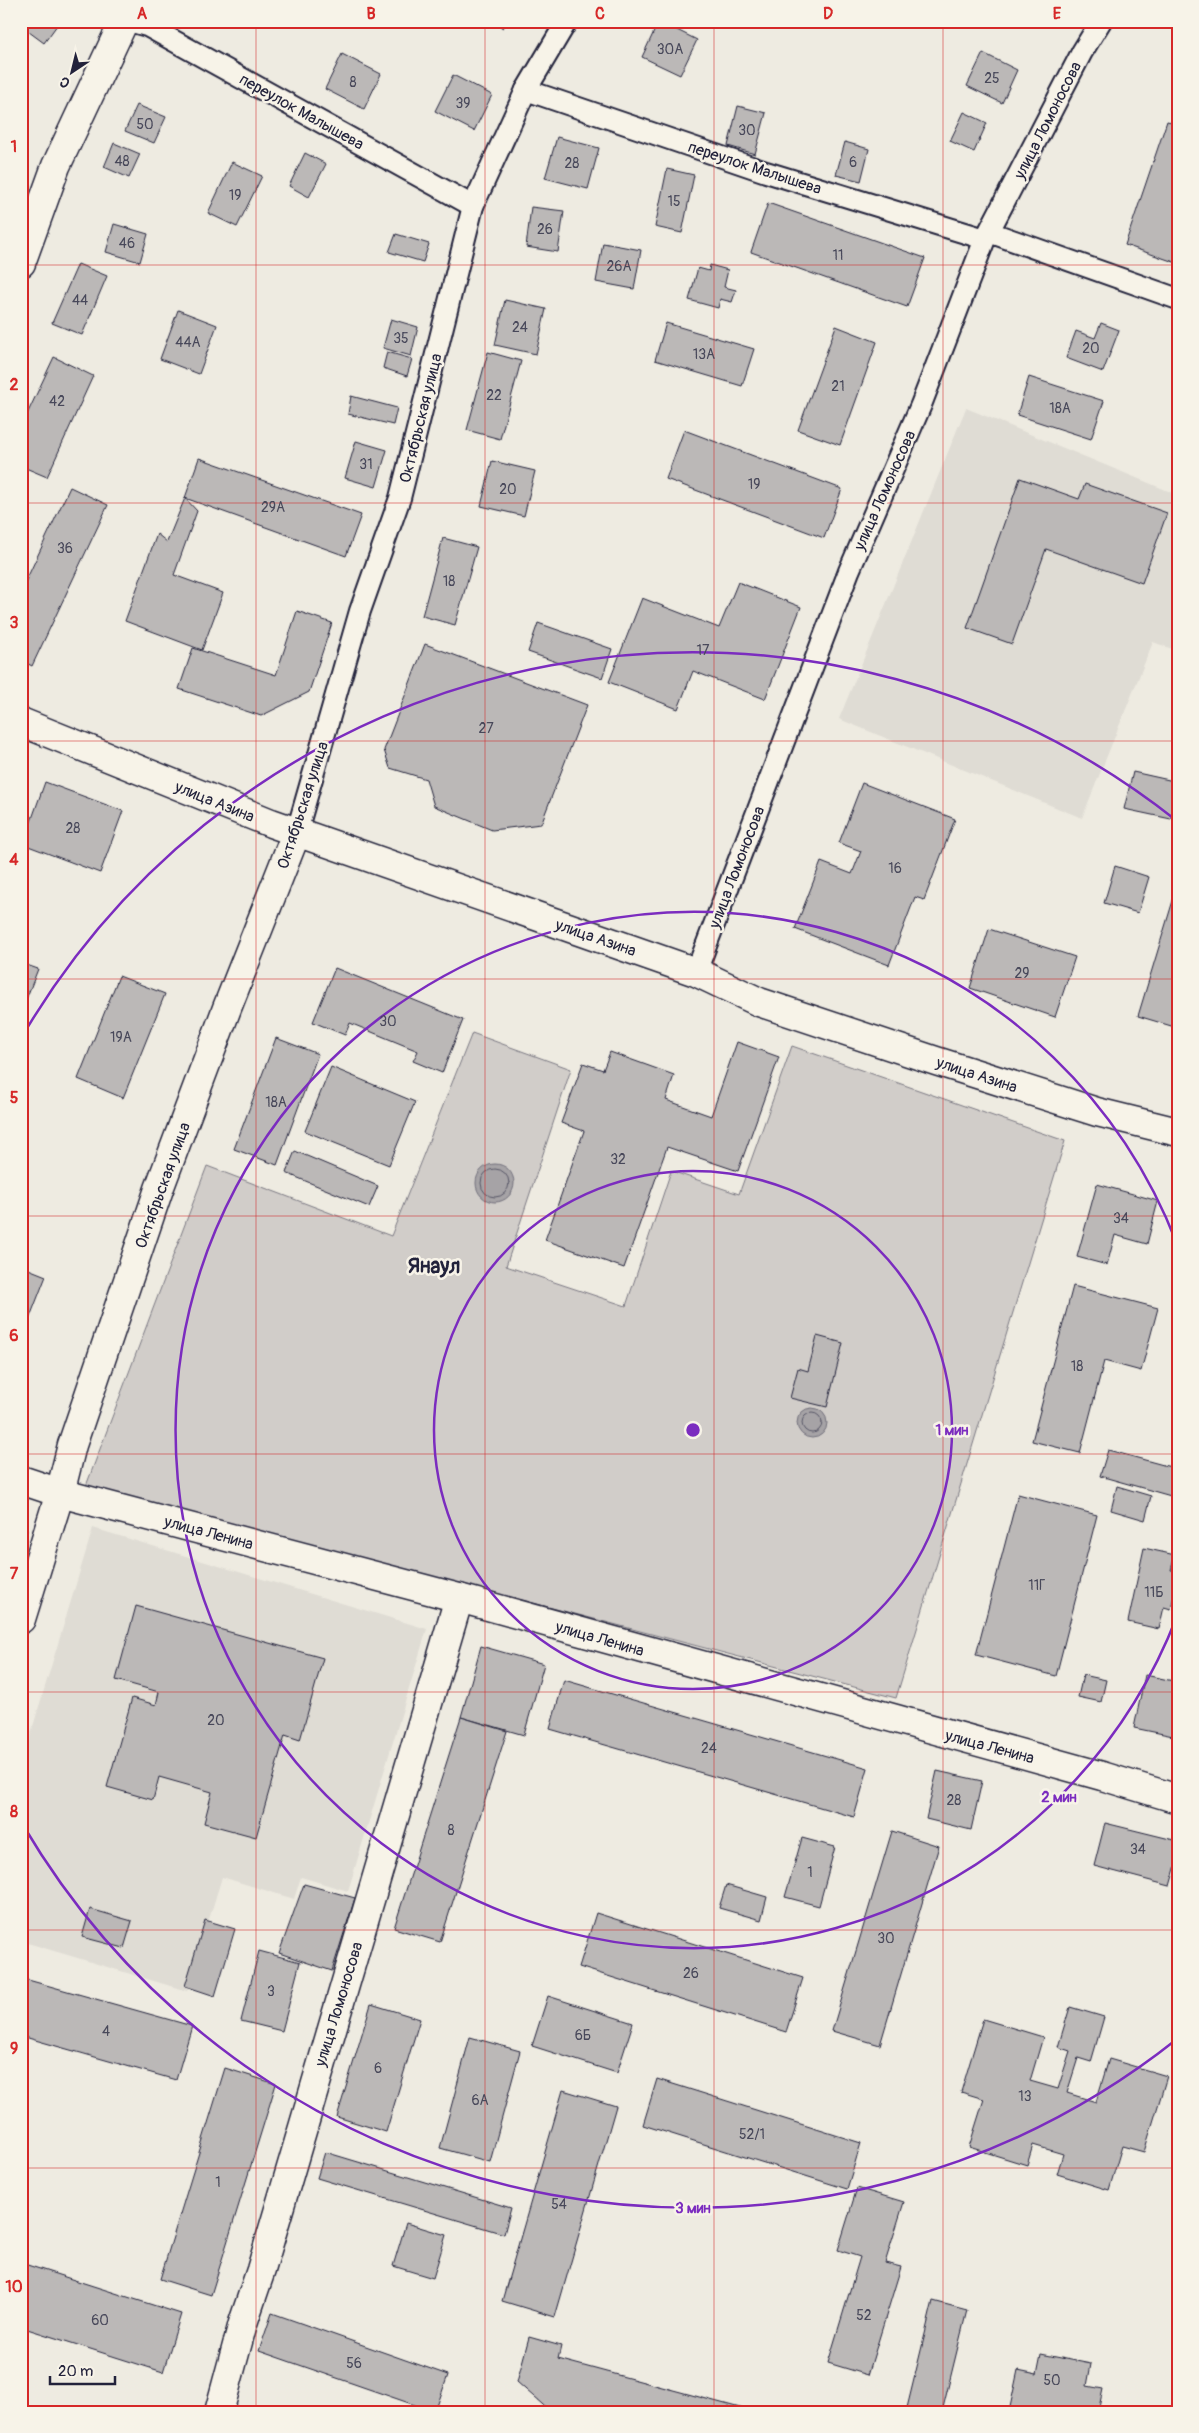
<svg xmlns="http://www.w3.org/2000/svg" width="1199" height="2433" viewBox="0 0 1199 2433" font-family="Pangolin,sans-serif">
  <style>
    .built { fill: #dfdcd4 }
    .green { fill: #d1cdc9; stroke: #7a7882 }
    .water { fill: #a6a3a6; stroke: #716f7b }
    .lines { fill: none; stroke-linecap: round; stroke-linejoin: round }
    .shore { stroke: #575666; stroke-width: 1 }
    .building { fill: #bbb8b7; stroke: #22223b }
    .street-casing { stroke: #22223b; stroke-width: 24 }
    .secondary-casing { stroke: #22223b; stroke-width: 31 }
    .street { stroke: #f7f3e8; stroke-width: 20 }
    .secondary { stroke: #f7f3e8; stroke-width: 28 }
    .grid { fill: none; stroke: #d62828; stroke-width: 1; stroke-opacity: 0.55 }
    .ring { fill: none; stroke: #7b2cbf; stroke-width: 2.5 }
    .labels { text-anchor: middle; stroke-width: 5; stroke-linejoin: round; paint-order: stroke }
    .number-label { font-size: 14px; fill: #48485a }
    .street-label { font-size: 16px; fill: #22223b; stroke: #f7f3e8 }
    .district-label { font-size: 21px; font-weight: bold; fill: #22223b; stroke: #f7f3e8 }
    .centre { fill: #7b2cbf; stroke: #f7f3e8; stroke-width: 2.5 }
    .ring-label { font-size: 15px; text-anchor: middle; font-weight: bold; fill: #7b2cbf; stroke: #f7f3e8; stroke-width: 5; stroke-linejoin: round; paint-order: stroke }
    .neatline { fill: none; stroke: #d62828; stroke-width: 2 }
    .grid-label { font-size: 16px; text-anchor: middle; font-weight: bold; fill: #d62828 }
  </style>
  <rect width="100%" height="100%" fill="#eeebe1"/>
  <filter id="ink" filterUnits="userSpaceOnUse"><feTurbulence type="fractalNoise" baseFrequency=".02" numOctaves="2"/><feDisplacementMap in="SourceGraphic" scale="10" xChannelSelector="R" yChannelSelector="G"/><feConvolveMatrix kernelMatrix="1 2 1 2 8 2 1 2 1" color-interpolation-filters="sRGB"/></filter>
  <g filter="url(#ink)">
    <g class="built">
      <path d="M 966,408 L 1178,495 L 1178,651 L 1153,642 L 1082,818 L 839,719 Z"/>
      <path d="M 93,1528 L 427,1629 L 348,1891 L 301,1877 L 294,1899 L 222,1877 L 187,1991 L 21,1941 L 21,1766 Z"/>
    </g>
    <path class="green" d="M 472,1033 L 571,1069 L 506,1266 L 626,1306 L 671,1171 L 739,1194 L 792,1046 L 1065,1141 L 896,1698 L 86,1486 L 207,1166 L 391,1236 Z"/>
    <g class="water">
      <circle cx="495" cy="1183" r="19"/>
      <circle cx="812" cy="1423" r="15"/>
    </g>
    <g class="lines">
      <g class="shore">
        <circle cx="495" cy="1183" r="14"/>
        <circle cx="812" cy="1423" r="10"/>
      </g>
    </g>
    <g class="building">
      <path d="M 21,21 L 60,21 L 44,43 L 21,26 Z"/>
      <path d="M 492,21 L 508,21 L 503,28 Z"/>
      <path d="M 659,21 L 697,40 L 680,75 L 642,57 Z"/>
      <path d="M 983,53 L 1017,70 L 1002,103 L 967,86 Z"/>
      <path d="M 342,54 L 381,74 L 364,109 L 325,89 Z"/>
      <path d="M 453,75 L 492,95 L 474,131 L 435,111 Z"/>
      <path d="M 137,105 L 166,117 L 154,143 L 125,131 Z"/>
      <path d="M 738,106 L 766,113 L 755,154 L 728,146 Z"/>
      <path d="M 964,112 L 987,123 L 974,152 L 950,141 Z"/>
      <path d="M 1167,121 L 1178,124 L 1177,263 L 1125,245 Z"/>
      <path d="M 557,137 L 599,148 L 588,189 L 545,178 Z"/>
      <path d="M 845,142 L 869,149 L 861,181 L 836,175 Z"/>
      <path d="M 114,143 L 140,154 L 129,178 L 104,167 Z"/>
      <path d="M 305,153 L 326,164 L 309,197 L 289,186 Z"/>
      <path d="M 232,162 L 262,176 L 237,227 L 208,213 Z"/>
      <path d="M 667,169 L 694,175 L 682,233 L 655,227 Z"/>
      <path d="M 768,203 L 925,258 L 907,307 L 751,252 Z"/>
      <path d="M 531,207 L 564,211 L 558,252 L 526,247 Z"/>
      <path d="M 114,224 L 148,234 L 140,262 L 106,252 Z"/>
      <path d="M 396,234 L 429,244 L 423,262 L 389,252 Z"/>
      <path d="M 603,243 L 641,250 L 634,289 L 596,282 Z"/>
      <path d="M 78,264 L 107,276 L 82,335 L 52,323 Z"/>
      <path d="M 710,265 L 728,270 L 724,287 L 736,290 L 732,302 L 720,299 L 718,308 L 689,300 L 698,268 L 709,271 Z"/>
      <path d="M 505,300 L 546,309 L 536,354 L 495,345 Z"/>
      <path d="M 178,310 L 217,325 L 199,374 L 160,359 Z"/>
      <path d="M 391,319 L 418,327 L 411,356 L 383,348 Z"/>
      <path d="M 666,323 L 754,349 L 742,386 L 655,360 Z"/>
      <path d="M 1101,323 L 1119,330 L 1103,372 L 1066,358 L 1076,331 L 1095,338 Z"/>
      <path d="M 836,326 L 877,342 L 840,445 L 798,430 Z"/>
      <path d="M 387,352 L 412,359 L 407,376 L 383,368 Z"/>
      <path d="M 488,352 L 521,361 L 500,439 L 467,430 Z"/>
      <path d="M 54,357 L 93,376 L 47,477 L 21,466 L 21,427 Z"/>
      <path d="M 1029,377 L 1104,401 L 1091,439 L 1017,415 Z"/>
      <path d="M 351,396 L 397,408 L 393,425 L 348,414 Z"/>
      <path d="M 684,430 L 842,489 L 824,538 L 666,479 Z"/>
      <path d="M 356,441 L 387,450 L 376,487 L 345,478 Z"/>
      <path d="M 199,458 L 361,515 L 346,556 L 185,498 Z"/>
      <path d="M 492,461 L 535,471 L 524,516 L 481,506 Z"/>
      <path d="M 1020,478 L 1079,499 L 1085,484 L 1167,513 L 1142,583 L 1046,549 L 1012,644 L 967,628 Z"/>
      <path d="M 70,487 L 108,505 L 32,666 L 21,660 L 21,591 Z"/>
      <path d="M 185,498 L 197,511 L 174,575 L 223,593 L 202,650 L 125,621 L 157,534 L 167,542 Z"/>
      <path d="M 443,538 L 477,547 L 455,625 L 422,616 Z"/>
      <path d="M 738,582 L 801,607 L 765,699 L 693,671 L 678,709 L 609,682 L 642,598 L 719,628 Z"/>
      <path d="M 297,611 L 332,623 L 309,692 L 261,716 L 179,689 L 193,648 L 276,675 Z"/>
      <path d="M 538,623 L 612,649 L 602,678 L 528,652 Z"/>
      <path d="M 425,644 L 587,705 L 541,824 L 492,830 L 434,806 L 426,779 L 390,768 L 384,750 Z"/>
      <path d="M 1133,772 L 1178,782 L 1171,819 L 1124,809 Z"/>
      <path d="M 45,782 L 123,811 L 100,873 L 23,844 Z"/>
      <path d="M 862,783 L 955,819 L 924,900 L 915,897 L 889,965 L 795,929 L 821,862 L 852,874 L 861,851 L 839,843 Z"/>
      <path d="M 1115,866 L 1149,877 L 1138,913 L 1104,903 Z"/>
      <path d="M 1178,884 L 1178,1028 L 1138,1016 Z"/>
      <path d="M 989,929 L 1075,957 L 1055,1017 L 970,988 Z"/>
      <path d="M 21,963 L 38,969 L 21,1012 Z"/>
      <path d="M 335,968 L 463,1020 L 442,1073 L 413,1061 L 418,1051 L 350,1023 L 345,1035 L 313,1022 Z"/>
      <path d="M 119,976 L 165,994 L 123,1098 L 78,1079 Z"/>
      <path d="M 276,1038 L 318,1054 L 277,1165 L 234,1149 Z"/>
      <path d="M 737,1042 L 779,1057 L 738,1171 L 667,1147 L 624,1268 L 545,1240 L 584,1131 L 561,1123 L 583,1063 L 603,1070 L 610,1052 L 674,1075 L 666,1100 L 711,1116 Z"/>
      <path d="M 331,1067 L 415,1102 L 389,1165 L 305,1131 Z"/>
      <path d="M 295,1151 L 378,1186 L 369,1207 L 286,1173 Z"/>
      <path d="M 1097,1184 L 1158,1201 L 1147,1244 L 1115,1235 L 1107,1265 L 1077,1257 Z"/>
      <path d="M 21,1266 L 46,1276 L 21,1340 Z"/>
      <path d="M 1073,1286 L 1158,1308 L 1141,1371 L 1104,1361 L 1080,1453 L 1032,1441 Z"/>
      <path d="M 817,1336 L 843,1343 L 827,1407 L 790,1398 L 798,1368 L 808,1371 Z"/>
      <path d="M 1108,1450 L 1178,1469 L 1178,1498 L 1100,1476 Z"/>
      <path d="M 1117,1486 L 1151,1496 L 1145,1520 L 1111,1510 Z"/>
      <path d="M 1018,1494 L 1097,1515 L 1056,1676 L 976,1655 Z"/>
      <path d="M 21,1529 L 27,1530 L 21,1550 Z"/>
      <path d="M 1144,1548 L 1175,1555 L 1171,1570 L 1178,1571 L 1178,1577 L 1171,1609 L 1164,1607 L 1159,1629 L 1128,1622 Z"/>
      <path d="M 136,1606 L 323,1658 L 300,1740 L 285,1735 L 256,1837 L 204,1823 L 212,1792 L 159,1777 L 153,1800 L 107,1787 L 132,1698 L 156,1705 L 159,1692 L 116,1680 Z"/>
      <path d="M 481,1646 L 544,1664 L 524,1735 L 461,1717 Z"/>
      <path d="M 1083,1675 L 1106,1680 L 1101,1702 L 1078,1697 Z"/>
      <path d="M 1145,1675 L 1178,1682 L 1178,1737 L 1134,1728 Z"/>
      <path d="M 564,1680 L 868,1768 L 854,1817 L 550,1729 Z"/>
      <path d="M 461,1717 L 507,1731 L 440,1942 L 394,1928 Z"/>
      <path d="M 937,1771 L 982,1781 L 971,1830 L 926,1819 Z"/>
      <path d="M 1105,1823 L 1178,1841 L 1178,1858 L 1170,1886 L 1094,1866 Z"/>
      <path d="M 892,1831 L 939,1846 L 880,2045 L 832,2031 Z"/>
      <path d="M 802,1838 L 835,1847 L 819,1906 L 785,1897 Z"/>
      <path d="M 304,1884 L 355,1898 L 332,1971 L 279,1953 Z"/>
      <path d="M 726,1885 L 767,1897 L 761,1920 L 719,1908 Z"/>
      <path d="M 90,1909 L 132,1921 L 124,1948 L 82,1937 Z"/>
      <path d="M 596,1913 L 803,1978 L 786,2032 L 579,1967 Z"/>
      <path d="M 205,1920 L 235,1929 L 215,1996 L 185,1986 Z"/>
      <path d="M 259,1951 L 300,1962 L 282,2031 L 241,2021 Z"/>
      <path d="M 21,1978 L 192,2026 L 176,2080 L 21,2036 Z"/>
      <path d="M 548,1996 L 633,2023 L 617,2073 L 532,2046 Z"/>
      <path d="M 371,2004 L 420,2019 L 386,2132 L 337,2117 Z"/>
      <path d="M 1070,2007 L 1104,2017 L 1091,2062 L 1078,2058 L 1067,2093 L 1096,2102 L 1109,2059 L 1167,2076 L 1144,2152 L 1122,2146 L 1109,2190 L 1057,2174 L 1063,2154 L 1033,2145 L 1027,2165 L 969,2147 L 984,2099 L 961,2092 L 983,2019 L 1043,2037 L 1030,2081 L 1058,2089 L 1070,2051 L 1058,2047 Z"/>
      <path d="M 470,2037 L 520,2051 L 490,2162 L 440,2148 Z"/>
      <path d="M 225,2068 L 276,2084 L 211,2295 L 160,2279 Z"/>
      <path d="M 657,2079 L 861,2143 L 847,2189 L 643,2125 Z"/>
      <path d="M 563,2090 L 616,2106 L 555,2317 L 502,2301 Z"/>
      <path d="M 325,2152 L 511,2208 L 504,2234 L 317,2178 Z"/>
      <path d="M 857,2188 L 904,2202 L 885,2263 L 901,2267 L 868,2375 L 828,2363 L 860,2257 L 838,2250 Z"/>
      <path d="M 406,2223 L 446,2235 L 433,2278 L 393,2266 Z"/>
      <path d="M 21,2263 L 181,2314 L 163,2372 L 21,2327 Z"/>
      <path d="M 933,2301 L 967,2310 L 942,2412 L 906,2412 Z"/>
      <path d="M 272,2313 L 448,2375 L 435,2412 L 259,2351 Z"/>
      <path d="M 529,2337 L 561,2346 L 558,2359 L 755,2412 L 551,2412 L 517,2382 Z"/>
      <path d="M 1041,2354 L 1091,2364 L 1087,2386 L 1103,2389 L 1098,2412 L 1009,2412 L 1018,2370 L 1037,2374 Z"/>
      <path d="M 794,2407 L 812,2412 L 793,2412 Z"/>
    </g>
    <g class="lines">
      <g class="street-casing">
        <g id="street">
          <path d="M 129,21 L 147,26 L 473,206"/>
          <path d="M 526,90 L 766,172 L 985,239"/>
          <path d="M 989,232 L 1178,299"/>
          <path d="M 297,831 L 360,611 L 400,498 L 473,206 L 526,90 L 567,21"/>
          <path d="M 696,972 L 849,571 L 921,405 L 985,239 L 1082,52 L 1101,21"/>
        </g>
      </g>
      <g class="secondary-casing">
        <g id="secondary">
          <path d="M 21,263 L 56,166 L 124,21"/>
          <path d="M 21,722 L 271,823 L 696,972 L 759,1002 L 936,1061 L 1097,1112 L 1178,1132"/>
          <path d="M 21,1480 L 60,1493 L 459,1598 L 1102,1776 L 1178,1799"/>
          <path d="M 21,1619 L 60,1493 L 72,1445 L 159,1189 L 227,1008 L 297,831"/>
          <path d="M 219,2412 L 243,2323 L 261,2270 L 459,1598"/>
        </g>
      </g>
      <use href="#street" class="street"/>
      <use href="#secondary" class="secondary"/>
    </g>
  </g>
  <path class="grid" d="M 256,21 L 256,2412M 485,21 L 485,2412M 714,21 L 714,2412M 943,21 L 943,2412M 21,265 L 1178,265M 21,503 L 1178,503M 21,741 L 1178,741M 21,979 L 1178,979M 21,1216 L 1178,1216M 21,1454 L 1178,1454M 21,1692 L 1178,1692M 21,1930 L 1178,1930M 21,2168 L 1178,2168"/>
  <g class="ring">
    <circle cx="693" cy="1430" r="259"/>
    <path d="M1177 1616A518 518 0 1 1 1177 1244"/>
    <path d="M1177 2039A778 778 0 0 1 23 1825M23 1035A778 778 0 0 1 1177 821"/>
  </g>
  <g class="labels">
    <g class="number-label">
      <text x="670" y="54">30А</text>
      <text x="992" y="83">25</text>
      <text x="353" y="87">8</text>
      <text x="463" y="108">39</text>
      <text x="145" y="129">50</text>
      <text x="747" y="135">30</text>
      <text x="122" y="166">48</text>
      <text x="853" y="167">6</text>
      <text x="572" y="168">28</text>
      <text x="235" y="200">19</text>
      <text x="674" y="206">15</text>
      <text x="545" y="234">26</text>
      <text x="127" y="248">46</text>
      <text x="838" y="260">11</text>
      <text x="619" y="271">26А</text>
      <text x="80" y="305">44</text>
      <text x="520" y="332">24</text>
      <text x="401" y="343">35</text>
      <text x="188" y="347">44А</text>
      <text x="1091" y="353">20</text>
      <text x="704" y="359">13А</text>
      <text x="838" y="391">21</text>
      <text x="494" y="400">22</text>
      <text x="57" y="406">42</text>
      <text x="1060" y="413">18А</text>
      <text x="366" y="469">31</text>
      <text x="754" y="489">19</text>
      <text x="508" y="494">20</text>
      <text x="273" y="512">29А</text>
      <text x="65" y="553">36</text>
      <text x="449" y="586">18</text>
      <text x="703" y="655">17</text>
      <text x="486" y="733">27</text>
      <text x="73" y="833">28</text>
      <text x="895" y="873">16</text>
      <text x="1022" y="978">29</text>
      <text x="388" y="1026">30</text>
      <text x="121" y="1042">19А</text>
      <text x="276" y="1107">18А</text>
      <text x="618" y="1164">32</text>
      <text x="1121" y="1223">34</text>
      <text x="1077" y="1371">18</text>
      <text x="1037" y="1590">11Г</text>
      <text x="1154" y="1597">11Б</text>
      <text x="216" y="1725">20</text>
      <text x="709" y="1753">24</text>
      <text x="954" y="1805">28</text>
      <text x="451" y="1835">8</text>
      <text x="1138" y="1854">34</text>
      <text x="810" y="1877">1</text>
      <text x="886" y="1943">30</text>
      <text x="691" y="1978">26</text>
      <text x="271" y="1996">3</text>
      <text x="106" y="2036">4</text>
      <text x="583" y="2040">6Б</text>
      <text x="378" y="2073">6</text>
      <text x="1025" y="2101">13</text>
      <text x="480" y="2105">6А</text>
      <text x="752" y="2139">52/1</text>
      <text x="218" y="2187">1</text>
      <text x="559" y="2209">54</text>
      <text x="864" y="2320">52</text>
      <text x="100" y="2325">60</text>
      <text x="354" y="2368">56</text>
      <text x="1052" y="2385">50</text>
    </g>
    <g class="street-label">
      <text transform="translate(302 111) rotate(29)" y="6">переулок Малышева</text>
      <text transform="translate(1047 120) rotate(-63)" y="6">улица Ломоносова</text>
      <text transform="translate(755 167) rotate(18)" y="6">переулок Малышева</text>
      <text transform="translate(420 418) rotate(-76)" y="6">Октябрьская улица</text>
      <text transform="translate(884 490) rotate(-66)" y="6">улица Ломоносова</text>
      <text transform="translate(215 801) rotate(22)" y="6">улица Азина</text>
      <text transform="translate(302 805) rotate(-72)" y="6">Октябрьская улица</text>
      <text transform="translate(736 867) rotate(-69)" y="6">улица Ломоносова</text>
      <text transform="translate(596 937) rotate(19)" y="6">улица Азина</text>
      <text transform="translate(977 1074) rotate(18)" y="6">улица Азина</text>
      <text transform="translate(162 1185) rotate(-70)" y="6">Октябрьская улица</text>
      <text transform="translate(209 1532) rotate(15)" y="6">улица Ленина</text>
      <text transform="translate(600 1638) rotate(16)" y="6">улица Ленина</text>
      <text transform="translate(990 1746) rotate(15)" y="6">улица Ленина</text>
      <text transform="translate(338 2004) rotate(-73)" y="6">улица Ломоносова</text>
    </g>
    <g class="district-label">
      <text x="434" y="1273">Янаул</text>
    </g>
  </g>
  <circle cx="693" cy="1430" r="8" class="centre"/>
  <g class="ring-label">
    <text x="952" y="1435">1 мин</text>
    <text x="1059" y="1802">2 мин</text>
    <text x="693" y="2213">3 мин</text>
  </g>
  <rect width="1199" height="2433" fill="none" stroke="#f7f3e8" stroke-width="55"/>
  <g transform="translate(72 72) rotate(215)" stroke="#f7f3e8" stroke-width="4" paint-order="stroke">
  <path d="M0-4L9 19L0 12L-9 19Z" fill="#22223b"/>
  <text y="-8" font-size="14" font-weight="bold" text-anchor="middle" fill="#22223b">С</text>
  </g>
  <path d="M50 2376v8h65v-8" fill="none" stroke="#22223b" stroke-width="2.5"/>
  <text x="58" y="2376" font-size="15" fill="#22223b" stroke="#f7f3e8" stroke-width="4" paint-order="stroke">20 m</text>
  <rect x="28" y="28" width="1144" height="2378" class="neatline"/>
  <g class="grid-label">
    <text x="142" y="19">A</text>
    <text x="371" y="19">B</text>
    <text x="600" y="19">C</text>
    <text x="828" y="19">D</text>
    <text x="1057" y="19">E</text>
    <text x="14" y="152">1</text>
    <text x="14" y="390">2</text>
    <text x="14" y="628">3</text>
    <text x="14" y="865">4</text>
    <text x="14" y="1103">5</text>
    <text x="14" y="1341">6</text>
    <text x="14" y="1579">7</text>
    <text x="14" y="1817">8</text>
    <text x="14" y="2054">9</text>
    <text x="14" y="2292">10</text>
  </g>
</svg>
